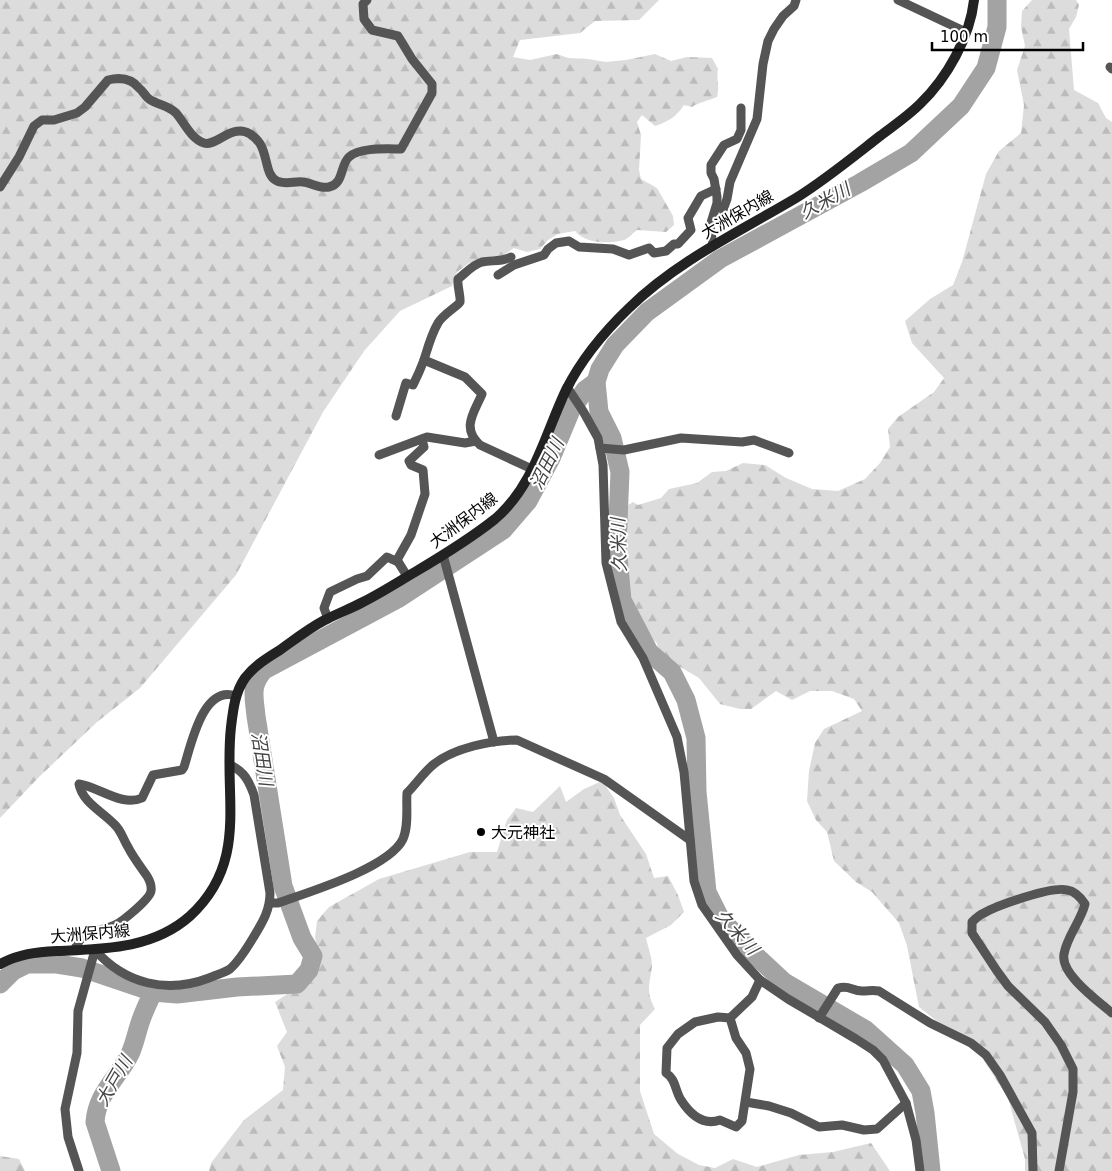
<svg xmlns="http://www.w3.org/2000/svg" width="1112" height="1171" viewBox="0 0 1112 1171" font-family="'DejaVu Sans','Noto Sans JP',sans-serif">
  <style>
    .forest { fill: url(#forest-firs) }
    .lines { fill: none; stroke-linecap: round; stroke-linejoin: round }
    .river { stroke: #a3a3a3; stroke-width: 19 }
    .street { stroke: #555; stroke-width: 9 }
    .secondary { stroke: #222; stroke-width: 10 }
    .poi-dot { fill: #000; stroke: #fff; stroke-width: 2 }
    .labels { text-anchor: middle; stroke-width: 4; stroke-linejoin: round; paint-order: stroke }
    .street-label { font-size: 16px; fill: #000; stroke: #fff }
    .poi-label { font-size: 16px; fill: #000; stroke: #fff; text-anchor: start }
    .water-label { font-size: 18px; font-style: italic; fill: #444; stroke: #fff }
  </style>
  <defs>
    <pattern id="forest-firs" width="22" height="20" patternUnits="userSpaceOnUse" patternTransform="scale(1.25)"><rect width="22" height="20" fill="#dcdcdc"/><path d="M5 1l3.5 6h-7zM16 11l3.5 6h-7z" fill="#bbb"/></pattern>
  </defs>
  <rect width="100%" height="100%" fill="#fff"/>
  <g class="forest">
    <path d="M 0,0 L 659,0 L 639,20 L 595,21 L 580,33 L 520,40 L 513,57 L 530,60 L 557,54 L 568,58 L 588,59 L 606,62 L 626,60 L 655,54 L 671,61 L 687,57 L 712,58 L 718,69 C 716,80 720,86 717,97 C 708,101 699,102 692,107 L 684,105 C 677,116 668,122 655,126 L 642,115 L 637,122 L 641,135 L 639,170 L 641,179 L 657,188 L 673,216 L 674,225 L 666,232 L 637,230 C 633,233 629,238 624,240 C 608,244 586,244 575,231 L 558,234 L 548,240 L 540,249 L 527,252 L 514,248 L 504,255 L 483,259 L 469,263 L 457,272 L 452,286 L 400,311 L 364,351 L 323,412 L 236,575 L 140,688 L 97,722 L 39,777 L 0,818 Z"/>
    <path d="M 1032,0 L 1076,0 L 1079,5 L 1076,17 L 1069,29 L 1074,90 L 1098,103 L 1106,118 L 1112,122 L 1112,1171 L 1025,1171 L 1025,1159 L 1008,1098 L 981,1056 L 919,1007 L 907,946 L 899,923 L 872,892 L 856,882 L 834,861 L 827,832 L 816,820 L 807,801 L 809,771 L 815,743 L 824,729 L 862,711 L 854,699 L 832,691 L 810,691 L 792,700 L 776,691 L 751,709 L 740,709 L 720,704 L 699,678 L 677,665 L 658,650 L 657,643 C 645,632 645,625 638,611 C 629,592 619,574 620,552 C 621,534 628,527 625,507 L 633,502 L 638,505 L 661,498 L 669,489 L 697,483 L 712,472 L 726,471 L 743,463 L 765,465 L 786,478 L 812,489 L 838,491 L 865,479 L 880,463 L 890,447 L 888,429 L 898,417 L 934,392 L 944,378 L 912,343 L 905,321 L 930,299 L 953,285 L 962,262 L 986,174 L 999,151 L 1021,133 L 1024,105 L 1017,70 L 1025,46 L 1021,27 L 1022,11 Z"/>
    <path d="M 602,781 L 614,798 L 620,815 L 646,854 L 654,878 L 668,876 L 678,895 L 684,912 L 671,925 L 646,938 C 648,947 652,957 652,966 C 650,985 645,990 655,1009 L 640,1025 L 640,1091 L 654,1134 L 678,1154 L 699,1165 L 715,1168 L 733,1159 L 757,1167 L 799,1155 L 833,1152 L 871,1143 L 890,1171 L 209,1171 L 211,1163 L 244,1120 L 283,1090 L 285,1067 L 277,1046 L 287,1032 L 275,1002 L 309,980 L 318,957 L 315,937 L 317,921 L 329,907 L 379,879 L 470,852 L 497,852 L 507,820 L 516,808 L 533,812 L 560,786 L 566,802 L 584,789 Z"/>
    <path d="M 0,1156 L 19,1159 L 25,1171 L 0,1171 Z"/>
  </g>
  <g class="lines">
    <g class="river">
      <path d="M 0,984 L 13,971 L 27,964 L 57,964 L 82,968 L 153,992 L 177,994 L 237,987 L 297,984 L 309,970 L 313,956 L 302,938 L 283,886 L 256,716 C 254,696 250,686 264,670 L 399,598 L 503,530 L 528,501 L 551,458 L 571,410 L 585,390 L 596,382"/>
      <path d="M 111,1171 L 95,1122 C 97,1093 118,1078 130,1054 C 135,1043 137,1031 141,1020 C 144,1011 149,1001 153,992"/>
      <path d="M 931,1171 L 925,1113 L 921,1091 L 905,1065 L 866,1030 L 784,982 L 753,953 L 720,918 L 707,892 L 697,792 L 696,738 L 686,700 L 672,672 L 649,652 L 622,600 L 617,547 L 620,472 L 612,438 L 599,412 L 596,382 L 600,369 L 615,345 L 647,312 L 720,259 L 860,183 L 911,153 L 961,106 L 986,68 L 997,27 L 997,0"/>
    </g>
    <g class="street">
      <path d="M 898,0 L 966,32"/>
      <path d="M 1110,67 L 1112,69"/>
      <path d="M 0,187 L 19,157 L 34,126 L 42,120 L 54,120 L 77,113 L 85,107 L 108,80 C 120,77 131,78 139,88 C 143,91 145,96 149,99 C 158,105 168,105 176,113 C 184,122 191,139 204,143 C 216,147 232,123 250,134 C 271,146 262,174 277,181 C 285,185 295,181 303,182 C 312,183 320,189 329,187 C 344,184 340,165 349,157 C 360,147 387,149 401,149 L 432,93 L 432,84 L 412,59 L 398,36 L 372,30 L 364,19 L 363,4 L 367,0"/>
      <path d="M 723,210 L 727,199 L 730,182 L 757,119 L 763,64 L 768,41 L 774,29 L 783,16 L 794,6 L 796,0"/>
      <path d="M 713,245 L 710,226 L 717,203 L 717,197 L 714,179 L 711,173 L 711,165 L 724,145 L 737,139 L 741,130 L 741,108"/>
      <path d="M 498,275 L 514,265 L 544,255 L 548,249 L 556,243 L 569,241 L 579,247 L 613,249 L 629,255 L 649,248 L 654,253 L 666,251 L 674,244 L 678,244 L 691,230 L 688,218 L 701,196 L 716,189"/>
      <path d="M 424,360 L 465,377 L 482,394 C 474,413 461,428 480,445 L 532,469"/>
      <path d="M 567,387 L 583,411 L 598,438 L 603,465 L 606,563 L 621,622 L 643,658 L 677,737 L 684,772 L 694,881 L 702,905 L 737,955 L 760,980 L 788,999 L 856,1039 L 873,1050 L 883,1060 L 906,1103 L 916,1140 L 920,1171"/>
      <path d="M 396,416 L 405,386 L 406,383 L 413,385 C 417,377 421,368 424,360 C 428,347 431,335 438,323 C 442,315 459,305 460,302 C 461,298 457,285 458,279 C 466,273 472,265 482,262 C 492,260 502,262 511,257"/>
      <path d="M 600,448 L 624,450 L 681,438 L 742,442 L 754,440 L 789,453"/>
      <path d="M 379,455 L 427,437 L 465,443 L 476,441"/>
      <path d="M 443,555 L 494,742"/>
      <path d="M 407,576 L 397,560 L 411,535 L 425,494 L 423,470 L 411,465 L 409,461 L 424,447 L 422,439"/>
      <path d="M 328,619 L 324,608 L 330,592 L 357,579 L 367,576 L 387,557 L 398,562"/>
      <path d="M 270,903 L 278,903 C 309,892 389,868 403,839 C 409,825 406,807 407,793 C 416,784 424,772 434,764 C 454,748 492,740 517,740 L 604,779 L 690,840"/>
      <path d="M 74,950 C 76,947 78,943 80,940 C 88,931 105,930 115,925 C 123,921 150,899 151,891 C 152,885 150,881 147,876 C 140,866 133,857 128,847 C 123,839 121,830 114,824 C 103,812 82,802 79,784 C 99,787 122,807 142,798 L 153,775 L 182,770 L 184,767 C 191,745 203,684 236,696"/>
      <path d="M 95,950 C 125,984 167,994 209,978 C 215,975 224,973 230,969 C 239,961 247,948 253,938 C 262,923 270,911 270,893 L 254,795 C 249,781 244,771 230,765"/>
      <path d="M 730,1018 L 718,1017 L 695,1022 L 678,1034 L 667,1048 L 666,1073 C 676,1079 675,1091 681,1100 C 690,1114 703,1126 720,1120 L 736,1127 L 742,1121 L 750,1069 L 746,1053 L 736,1038 L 730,1018 L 752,997 L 760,980"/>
      <path d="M 819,1018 L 838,988 C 850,985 852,991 862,991 C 869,991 872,990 879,991 L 930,1023 L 971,1043 L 986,1055 L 1000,1075 L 1032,1133 L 1033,1171"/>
      <path d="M 746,1102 L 769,1106 L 791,1113 L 819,1127 L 842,1125 L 864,1130 L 877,1129 L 906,1103"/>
      <path d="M 79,1171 L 68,1137 L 65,1109 L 77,1053 L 78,1011 L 95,950"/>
      <path d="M 1059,1171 L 1073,1092 L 1073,1069 L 1061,1045 L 1045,1022 L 1008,986 L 997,971 L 972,933 L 972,922 C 975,919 979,915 984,913 C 998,905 1052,886 1067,890 C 1075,891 1081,898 1085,904 C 1081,921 1067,936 1064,954 C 1060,974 1098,1001 1112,1013"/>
    </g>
    <path class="secondary" d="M 0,964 C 19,954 36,952 57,951 C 104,949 153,949 190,916 C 250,861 223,796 231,727 C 233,710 235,692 245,678 C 254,666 267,658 280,650 C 294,640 308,629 323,621 C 336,614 350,609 363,602 C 381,593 398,582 415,572 C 442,556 470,539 495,519 C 534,486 545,434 566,390 C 581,360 605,331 629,308 C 677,261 739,232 796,198 C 825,180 853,157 880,136 C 893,126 908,116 920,104 C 947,78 970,37 974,0"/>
  </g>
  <circle class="poi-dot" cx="481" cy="832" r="5"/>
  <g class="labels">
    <g class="street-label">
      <text transform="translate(737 214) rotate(-30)" y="6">大洲保内線</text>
      <text transform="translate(463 520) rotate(-37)" y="6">大洲保内線</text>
      <text transform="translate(90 933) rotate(-5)" y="6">大洲保内線</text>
    </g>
    <g class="poi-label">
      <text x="491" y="838">大元神社</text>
    </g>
    <g class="water-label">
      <text transform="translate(825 201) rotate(-29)" y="6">久米川</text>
      <text transform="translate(547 464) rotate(-64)" y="6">沼田川</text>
      <text transform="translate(619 545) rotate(-92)" y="6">久米川</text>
      <text transform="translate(262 759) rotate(81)" y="6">沼田川</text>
      <text transform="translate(737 932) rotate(48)" y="6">久米川</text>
      <text transform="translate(114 1081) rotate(-60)" y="6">大戸川</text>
    </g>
  </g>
  <path d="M932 42v8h151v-8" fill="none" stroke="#000000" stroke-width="2.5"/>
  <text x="940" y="42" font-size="15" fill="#000000" stroke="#ffffff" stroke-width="4" paint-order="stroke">100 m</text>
</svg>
